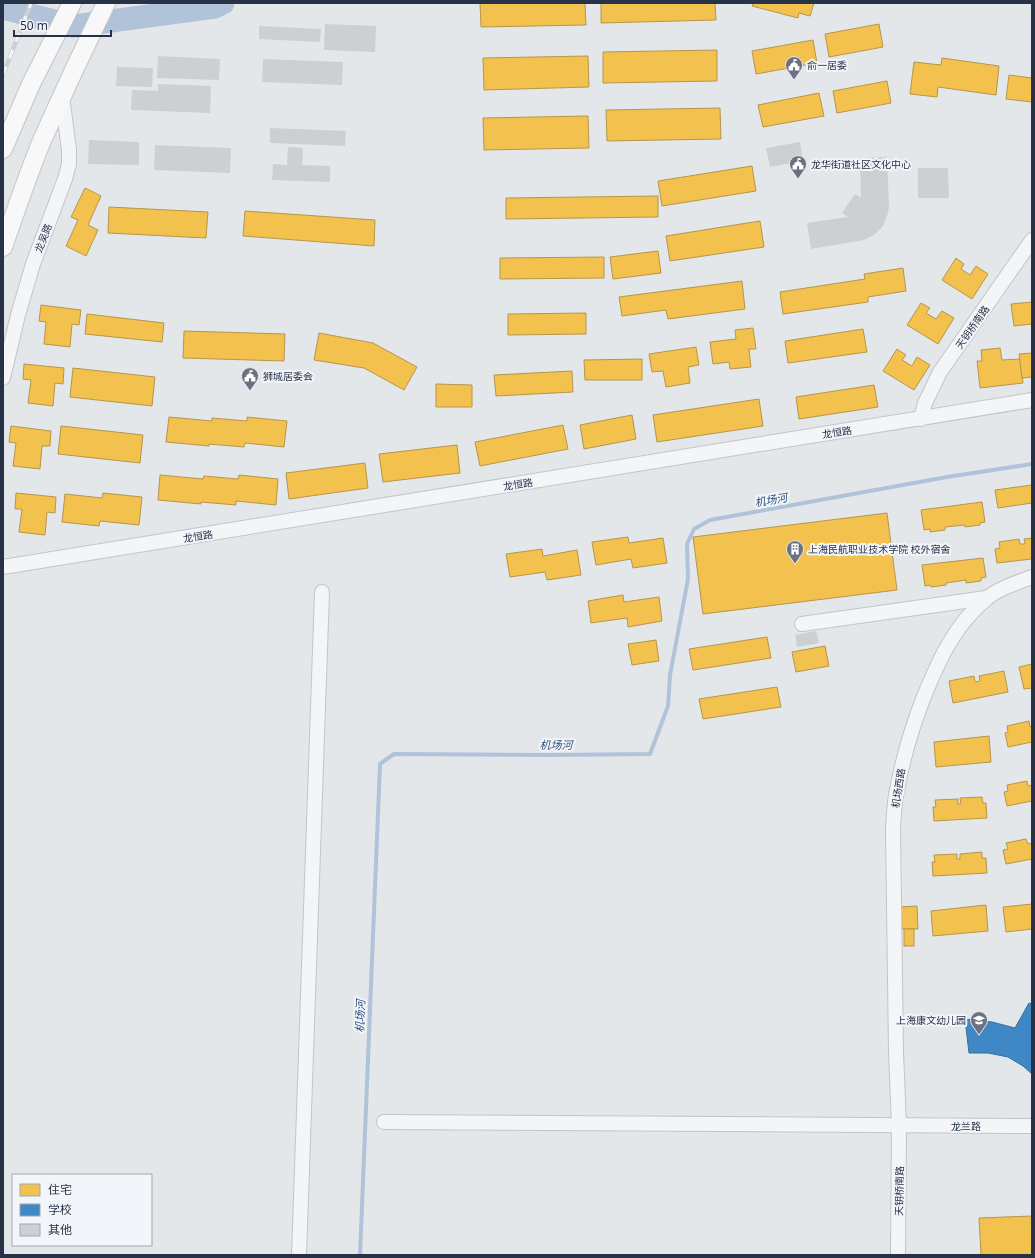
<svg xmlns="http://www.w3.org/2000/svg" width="1035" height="1258" viewBox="0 0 1035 1258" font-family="'Noto Sans','Noto Sans SC',sans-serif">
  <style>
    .homes { fill: #f2c14e; stroke: #b5964c }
    .schools { fill: #3f88c5; stroke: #386e9f }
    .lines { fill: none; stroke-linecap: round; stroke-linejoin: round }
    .stream { stroke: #b0c3d8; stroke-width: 4 }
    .river { stroke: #b0c3d8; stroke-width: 23 }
    .building { fill: #cdcfd3 }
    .minor-casing { stroke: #c2c5c8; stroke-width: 16 }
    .major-casing { stroke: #c0c4c8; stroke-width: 20 }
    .minor { stroke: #f4f5f7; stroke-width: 14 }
    .major { stroke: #f8f8f8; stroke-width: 18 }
    .rail-casing { stroke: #cdcfd2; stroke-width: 4.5 }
    .rail { stroke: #f2f5f9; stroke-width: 3; stroke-dasharray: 9; stroke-linecap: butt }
    .labels { text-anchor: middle; stroke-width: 4; stroke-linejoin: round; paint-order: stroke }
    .poi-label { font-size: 10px; fill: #283247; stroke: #f2f5f9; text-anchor: start }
    .street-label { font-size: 10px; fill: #283247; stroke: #f2f5f9 }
    .water-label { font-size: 11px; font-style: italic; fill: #2d5080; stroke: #f2f5f9 }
  </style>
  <rect width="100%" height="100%" fill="#e4e7ea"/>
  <g class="homes">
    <path d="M 480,3 L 585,3 L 586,25 L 481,27 Z"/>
    <path d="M 601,3 L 715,3 L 716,20 L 601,23 Z"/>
    <path d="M 753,3 L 814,3 L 810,16 L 799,13 L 798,18 L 752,6 Z"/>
    <path d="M 879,24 L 883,47 L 829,57 L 825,34 Z"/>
    <path d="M 813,40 L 817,63 L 756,74 L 752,51 Z"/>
    <path d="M 717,50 L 717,81 L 603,83 L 603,52 Z"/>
    <path d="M 588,56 L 589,87 L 484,90 L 483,58 Z"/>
    <path d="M 942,58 L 999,66 L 996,95 L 938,87 L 937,97 L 910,94 L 914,62 L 941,65 Z"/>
    <path d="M 1009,75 L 1032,78 L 1032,102 L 1006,99 Z"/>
    <path d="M 887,81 L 891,103 L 837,113 L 833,91 Z"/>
    <path d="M 819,93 L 824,116 L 763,127 L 758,105 Z"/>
    <path d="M 720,108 L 721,139 L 607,141 L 606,110 Z"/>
    <path d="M 588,116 L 589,148 L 484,150 L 483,118 Z"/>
    <path d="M 752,166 L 756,191 L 662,206 L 658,181 Z"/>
    <path d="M 85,188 L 101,196 L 88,225 L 98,230 L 86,256 L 66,246 L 78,220 L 71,217 Z"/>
    <path d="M 658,196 L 658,217 L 506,219 L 506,198 Z"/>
    <path d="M 109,207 L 208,212 L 206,238 L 108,233 Z"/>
    <path d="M 245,211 L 375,220 L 374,246 L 243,236 Z"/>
    <path d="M 760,221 L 764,247 L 670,261 L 666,236 Z"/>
    <path d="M 658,251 L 661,273 L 613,279 L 610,257 Z"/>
    <path d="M 604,257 L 604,278 L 500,279 L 500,258 Z"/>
    <path d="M 956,258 L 964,264 L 961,269 L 970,275 L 976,266 L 988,274 L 972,299 L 942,280 Z"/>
    <path d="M 903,268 L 906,291 L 868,297 L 868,302 L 783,314 L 780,292 L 865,279 L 864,274 Z"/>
    <path d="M 742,281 L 745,309 L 668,319 L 666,310 L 622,316 L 619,297 Z"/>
    <path d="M 1032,302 L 1032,324 L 1014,326 L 1011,304 Z"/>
    <path d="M 921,303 L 930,308 L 926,313 L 936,319 L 942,311 L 954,318 L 938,344 L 907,325 Z"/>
    <path d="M 41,305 L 81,310 L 79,325 L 72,324 L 70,347 L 44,344 L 46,322 L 39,321 Z"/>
    <path d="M 586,313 L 586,334 L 508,335 L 508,314 Z"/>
    <path d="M 87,314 L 164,323 L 162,342 L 85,334 Z"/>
    <path d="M 753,328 L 756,349 L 749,349 L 751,367 L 730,369 L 729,362 L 713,364 L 710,342 L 736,339 L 735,330 Z"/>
    <path d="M 863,329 L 867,352 L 788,363 L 785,341 Z"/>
    <path d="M 184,331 L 285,334 L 284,361 L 183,358 Z"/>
    <path d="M 319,333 L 373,343 L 417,367 L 404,390 L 364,368 L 314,360 Z"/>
    <path d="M 696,347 L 699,365 L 688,367 L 690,383 L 666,387 L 663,371 L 652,372 L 649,354 Z"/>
    <path d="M 1000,348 L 1002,360 L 1020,359 L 1023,383 L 980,388 L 977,361 L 982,361 L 981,350 Z"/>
    <path d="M 897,349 L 906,355 L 902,360 L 912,366 L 917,357 L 930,365 L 914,390 L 883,371 Z"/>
    <path d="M 1032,353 L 1032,377 L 1022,378 L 1019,354 Z"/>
    <path d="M 642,359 L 642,380 L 585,380 L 584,360 Z"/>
    <path d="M 24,364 L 64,368 L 63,384 L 55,383 L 53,406 L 28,403 L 31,380 L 23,379 Z"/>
    <path d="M 73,368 L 155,377 L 152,406 L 70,397 Z"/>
    <path d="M 572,371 L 573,392 L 496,396 L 494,375 Z"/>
    <path d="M 436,384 L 472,385 L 472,407 L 436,407 Z"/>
    <path d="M 874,385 L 878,407 L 799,419 L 796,397 Z"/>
    <path d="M 759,399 L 763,426 L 657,442 L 653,415 Z"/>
    <path d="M 632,415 L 636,439 L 584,449 L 580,425 Z"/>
    <path d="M 169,417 L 212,421 L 212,418 L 247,421 L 247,417 L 287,421 L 284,447 L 245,443 L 244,447 L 209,444 L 209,446 L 166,442 Z"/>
    <path d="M 563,425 L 568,449 L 480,466 L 475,442 Z"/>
    <path d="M 11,426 L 51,431 L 50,446 L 42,446 L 40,469 L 13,466 L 16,443 L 9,442 Z"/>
    <path d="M 61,426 L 143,435 L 140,463 L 58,454 Z"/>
    <path d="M 457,445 L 460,473 L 383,482 L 379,454 Z"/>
    <path d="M 365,463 L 368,488 L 289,499 L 286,473 Z"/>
    <path d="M 160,475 L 203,479 L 204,476 L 238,479 L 239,475 L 278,479 L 276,505 L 236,501 L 236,505 L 201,502 L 201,504 L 158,500 Z"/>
    <path d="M 1032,485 L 1032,503 L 998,508 L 995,490 Z"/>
    <path d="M 16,493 L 56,497 L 55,513 L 47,512 L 45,535 L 19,532 L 22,509 L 15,509 Z"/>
    <path d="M 103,493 L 142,497 L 139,525 L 100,521 L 99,526 L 62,522 L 65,494 L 102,498 Z"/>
    <path d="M 982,502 L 985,522 L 980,523 L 980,525 L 965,527 L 965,525 L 945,527 L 945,530 L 930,532 L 930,529 L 924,530 L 921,510 Z"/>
    <path d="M 887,513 L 897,590 L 703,614 L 693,537 Z"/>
    <path d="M 628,537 L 629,543 L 663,538 L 667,563 L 633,568 L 631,559 L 596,565 L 592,542 Z"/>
    <path d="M 1032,538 L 1032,559 L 997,563 L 995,549 L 1000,548 L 999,542 L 1019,539 L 1020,544 L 1025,544 L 1024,539 Z"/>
    <path d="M 542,549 L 543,556 L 577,550 L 581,575 L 547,580 L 545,572 L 510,577 L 506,554 Z"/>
    <path d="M 983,558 L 986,577 L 981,578 L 981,581 L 966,583 L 966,580 L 946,583 L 946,585 L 931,587 L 930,585 L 925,586 L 922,565 Z"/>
    <path d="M 623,595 L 624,602 L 659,597 L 662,621 L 628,627 L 627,618 L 591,623 L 588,601 Z"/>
    <path d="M 767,637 L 771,658 L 693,670 L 689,649 Z"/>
    <path d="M 656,640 L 659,661 L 632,665 L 628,644 Z"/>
    <path d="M 825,646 L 829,666 L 796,672 L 792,652 Z"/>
    <path d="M 1032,664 L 1032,688 L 1024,689 L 1019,667 Z"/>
    <path d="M 1004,671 L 1008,692 L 953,703 L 949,681 L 974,676 L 975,682 L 980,681 L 979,676 Z"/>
    <path d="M 777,687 L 781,707 L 703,719 L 699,699 Z"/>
    <path d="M 1029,721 L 1030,727 L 1032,726 L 1032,742 L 1008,747 L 1005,733 L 1008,732 L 1007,726 Z"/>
    <path d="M 989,736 L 991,762 L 936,767 L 934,742 Z"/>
    <path d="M 1027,781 L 1028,786 L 1032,785 L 1032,801 L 1007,806 L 1004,792 L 1008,791 L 1007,785 Z"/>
    <path d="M 982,797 L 983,803 L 986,803 L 987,818 L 934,821 L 933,807 L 936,807 L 935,800 L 958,799 L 958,804 L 961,804 L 960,798 Z"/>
    <path d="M 1026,839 L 1028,844 L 1032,843 L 1032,859 L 1006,864 L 1003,850 L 1008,849 L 1006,843 Z"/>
    <path d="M 982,852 L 982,858 L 986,858 L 987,873 L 933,876 L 932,862 L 935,862 L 934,855 L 957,854 L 957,859 L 960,859 L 960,854 Z"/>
    <path d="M 1032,904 L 1032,929 L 1006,932 L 1003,907 Z"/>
    <path d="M 986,905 L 988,931 L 933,936 L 931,911 Z"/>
    <path d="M 917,906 L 918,929 L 899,929 L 899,907 Z"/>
    <rect x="904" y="929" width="10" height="17"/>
    <path d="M 1032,1216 L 1032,1255 L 981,1255 L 979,1218 Z"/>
  </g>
  <path class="schools" d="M 1029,1003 L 1032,1004 L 1032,1074 L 1023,1066 L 1008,1057 L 988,1053 L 969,1053 L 965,1019 L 992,1022 L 1015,1028 Z"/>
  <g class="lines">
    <path class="stream" d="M 360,1255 L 380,764 L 394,754 L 550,755 L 650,754 L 668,706 L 670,675 L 688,579 L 687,544 L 694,529 L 710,520 L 947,477 L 1032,464"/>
    <path class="river" d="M 3,8 L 74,26 L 215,7 L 223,3"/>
  </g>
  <g class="building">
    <path d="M 325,24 L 376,26 L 375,52 L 324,50 Z"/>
    <path d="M 259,26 L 321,29 L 320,42 L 259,39 Z"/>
    <path d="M 158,56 L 220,59 L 219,80 L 157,78 Z"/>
    <path d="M 263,59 L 343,62 L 342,85 L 262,82 Z"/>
    <path d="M 117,67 L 153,68 L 152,87 L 116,86 Z"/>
    <path d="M 158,84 L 211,86 L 210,113 L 131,110 L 132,90 L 158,91 Z"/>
    <path d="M 270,128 L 346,131 L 345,146 L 270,143 Z"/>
    <path d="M 89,140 L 139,142 L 139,165 L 88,164 Z"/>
    <path d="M 800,142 L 803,161 L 770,167 L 766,148 Z"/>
    <path d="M 155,145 L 231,148 L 230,173 L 154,170 Z"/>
    <path d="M 288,147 L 303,148 L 302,165 L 330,166 L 330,182 L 272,180 L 273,164 L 287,165 Z"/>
    <path d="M 887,157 L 889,208 L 887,216 L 883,226 L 874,235 L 864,240 L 811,249 L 807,223 L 848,217 L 842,213 L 855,194 L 861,198 L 860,158 Z"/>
    <path d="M 918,168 L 948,168 L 949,198 L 918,198 Z"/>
    <path d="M 816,631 L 819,643 L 797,647 L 795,635 Z"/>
  </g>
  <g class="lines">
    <g class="minor-casing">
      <g id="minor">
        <path d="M 3,378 L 18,315 L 33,264 L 65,179 L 69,164 L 69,150 L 62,96"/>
        <path d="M 921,419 L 925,403 L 940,372 L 1032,240"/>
        <path d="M 3,567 L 1032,400"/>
        <path d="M 802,624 L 986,598"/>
        <path d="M 384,1122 L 1032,1126"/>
        <path d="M 299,1255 L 322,592"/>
        <path d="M 898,1255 L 899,1126 L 896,1052 L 893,828 C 894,817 894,806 896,795 C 902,762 911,730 923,699 C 938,662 954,625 986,599 C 999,588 1016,583 1032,577"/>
      </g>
    </g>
    <g class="major-casing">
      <g id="major">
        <path d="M 3,149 L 31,84 L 72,3"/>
        <path d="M 3,247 C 16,210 28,174 43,138 C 63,93 84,48 106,3"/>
      </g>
    </g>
    <use href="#minor" class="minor"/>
    <use href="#major" class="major"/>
    <g class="rail-casing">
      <path id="rail" d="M 3,75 L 31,3"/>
    </g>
    <use href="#rail" class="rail"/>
  </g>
  <defs>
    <g id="civic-pin" transform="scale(0.9)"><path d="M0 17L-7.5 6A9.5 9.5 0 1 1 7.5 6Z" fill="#6a7180" stroke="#f2f5f9"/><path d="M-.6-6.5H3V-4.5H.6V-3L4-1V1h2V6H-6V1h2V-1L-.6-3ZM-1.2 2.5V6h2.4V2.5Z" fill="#fff"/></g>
    <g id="building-pin" transform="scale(0.9)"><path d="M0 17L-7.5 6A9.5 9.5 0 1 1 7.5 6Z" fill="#6a7180" stroke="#f2f5f9"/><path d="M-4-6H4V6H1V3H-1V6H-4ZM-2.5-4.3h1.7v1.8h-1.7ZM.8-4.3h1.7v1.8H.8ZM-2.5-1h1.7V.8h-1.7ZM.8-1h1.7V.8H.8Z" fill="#fff"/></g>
    <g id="school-pin" transform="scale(0.9)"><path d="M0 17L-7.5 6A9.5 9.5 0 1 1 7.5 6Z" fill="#6a7180" stroke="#f2f5f9"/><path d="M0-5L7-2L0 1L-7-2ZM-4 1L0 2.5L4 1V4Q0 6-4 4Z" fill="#fff"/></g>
  </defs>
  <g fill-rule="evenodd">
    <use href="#civic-pin" x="794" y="65"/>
    <use href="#civic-pin" x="798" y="164"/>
    <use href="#civic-pin" x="250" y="376"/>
    <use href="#building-pin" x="795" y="549"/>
    <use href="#school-pin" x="979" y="1020"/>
  </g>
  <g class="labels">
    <g class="poi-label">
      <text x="807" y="69">俞一居委</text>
      <text x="811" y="168">龙华街道社区文化中心</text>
      <text x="263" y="380">狮城居委会</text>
      <text x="808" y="553">上海民航职业技术学院 校外宿舍</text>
      <text x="966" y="1024" text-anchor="end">上海康文幼儿园</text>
    </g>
    <g class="street-label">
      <text transform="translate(43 238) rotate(-69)" y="4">龙吴路</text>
      <text transform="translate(972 327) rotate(-55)" y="4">天钥桥南路</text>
      <text transform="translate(837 432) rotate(-9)" y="4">龙恒路</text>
      <text transform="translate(518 484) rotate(-9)" y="4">龙恒路</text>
      <text transform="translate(198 536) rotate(-9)" y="4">龙恒路</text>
      <text transform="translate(898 788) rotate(-81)" y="4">机场西路</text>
      <text x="966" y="1130">龙兰路</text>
      <text transform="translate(899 1191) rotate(-89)" y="4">天钥桥南路</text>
    </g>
    <g class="water-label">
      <text transform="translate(771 500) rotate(-10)" y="4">机场河</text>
      <text x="556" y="749">机场河</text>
      <text transform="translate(360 1016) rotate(-88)" y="4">机场河</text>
    </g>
  </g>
  <rect width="1035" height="1258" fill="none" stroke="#283247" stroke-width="8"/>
  <rect x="12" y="1174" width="140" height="72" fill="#f2f5f9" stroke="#a1a7b2"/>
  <rect x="20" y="1184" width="20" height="12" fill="#f2c14e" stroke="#a1a7b2"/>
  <text x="48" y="1194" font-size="12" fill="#283247">住宅</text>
  <rect x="20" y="1204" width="20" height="12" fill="#3f88c5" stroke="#a1a7b2"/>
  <text x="48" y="1214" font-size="12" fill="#283247">学校</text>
  <rect x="20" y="1224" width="20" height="12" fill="#cdcfd3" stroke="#a1a7b2"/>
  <text x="48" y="1234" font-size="12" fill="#283247">其他</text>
  <path d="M14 30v6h97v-6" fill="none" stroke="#283247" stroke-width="2"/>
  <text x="20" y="30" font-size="12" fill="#283247" stroke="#f2f5f9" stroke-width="3" paint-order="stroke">50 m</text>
</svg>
